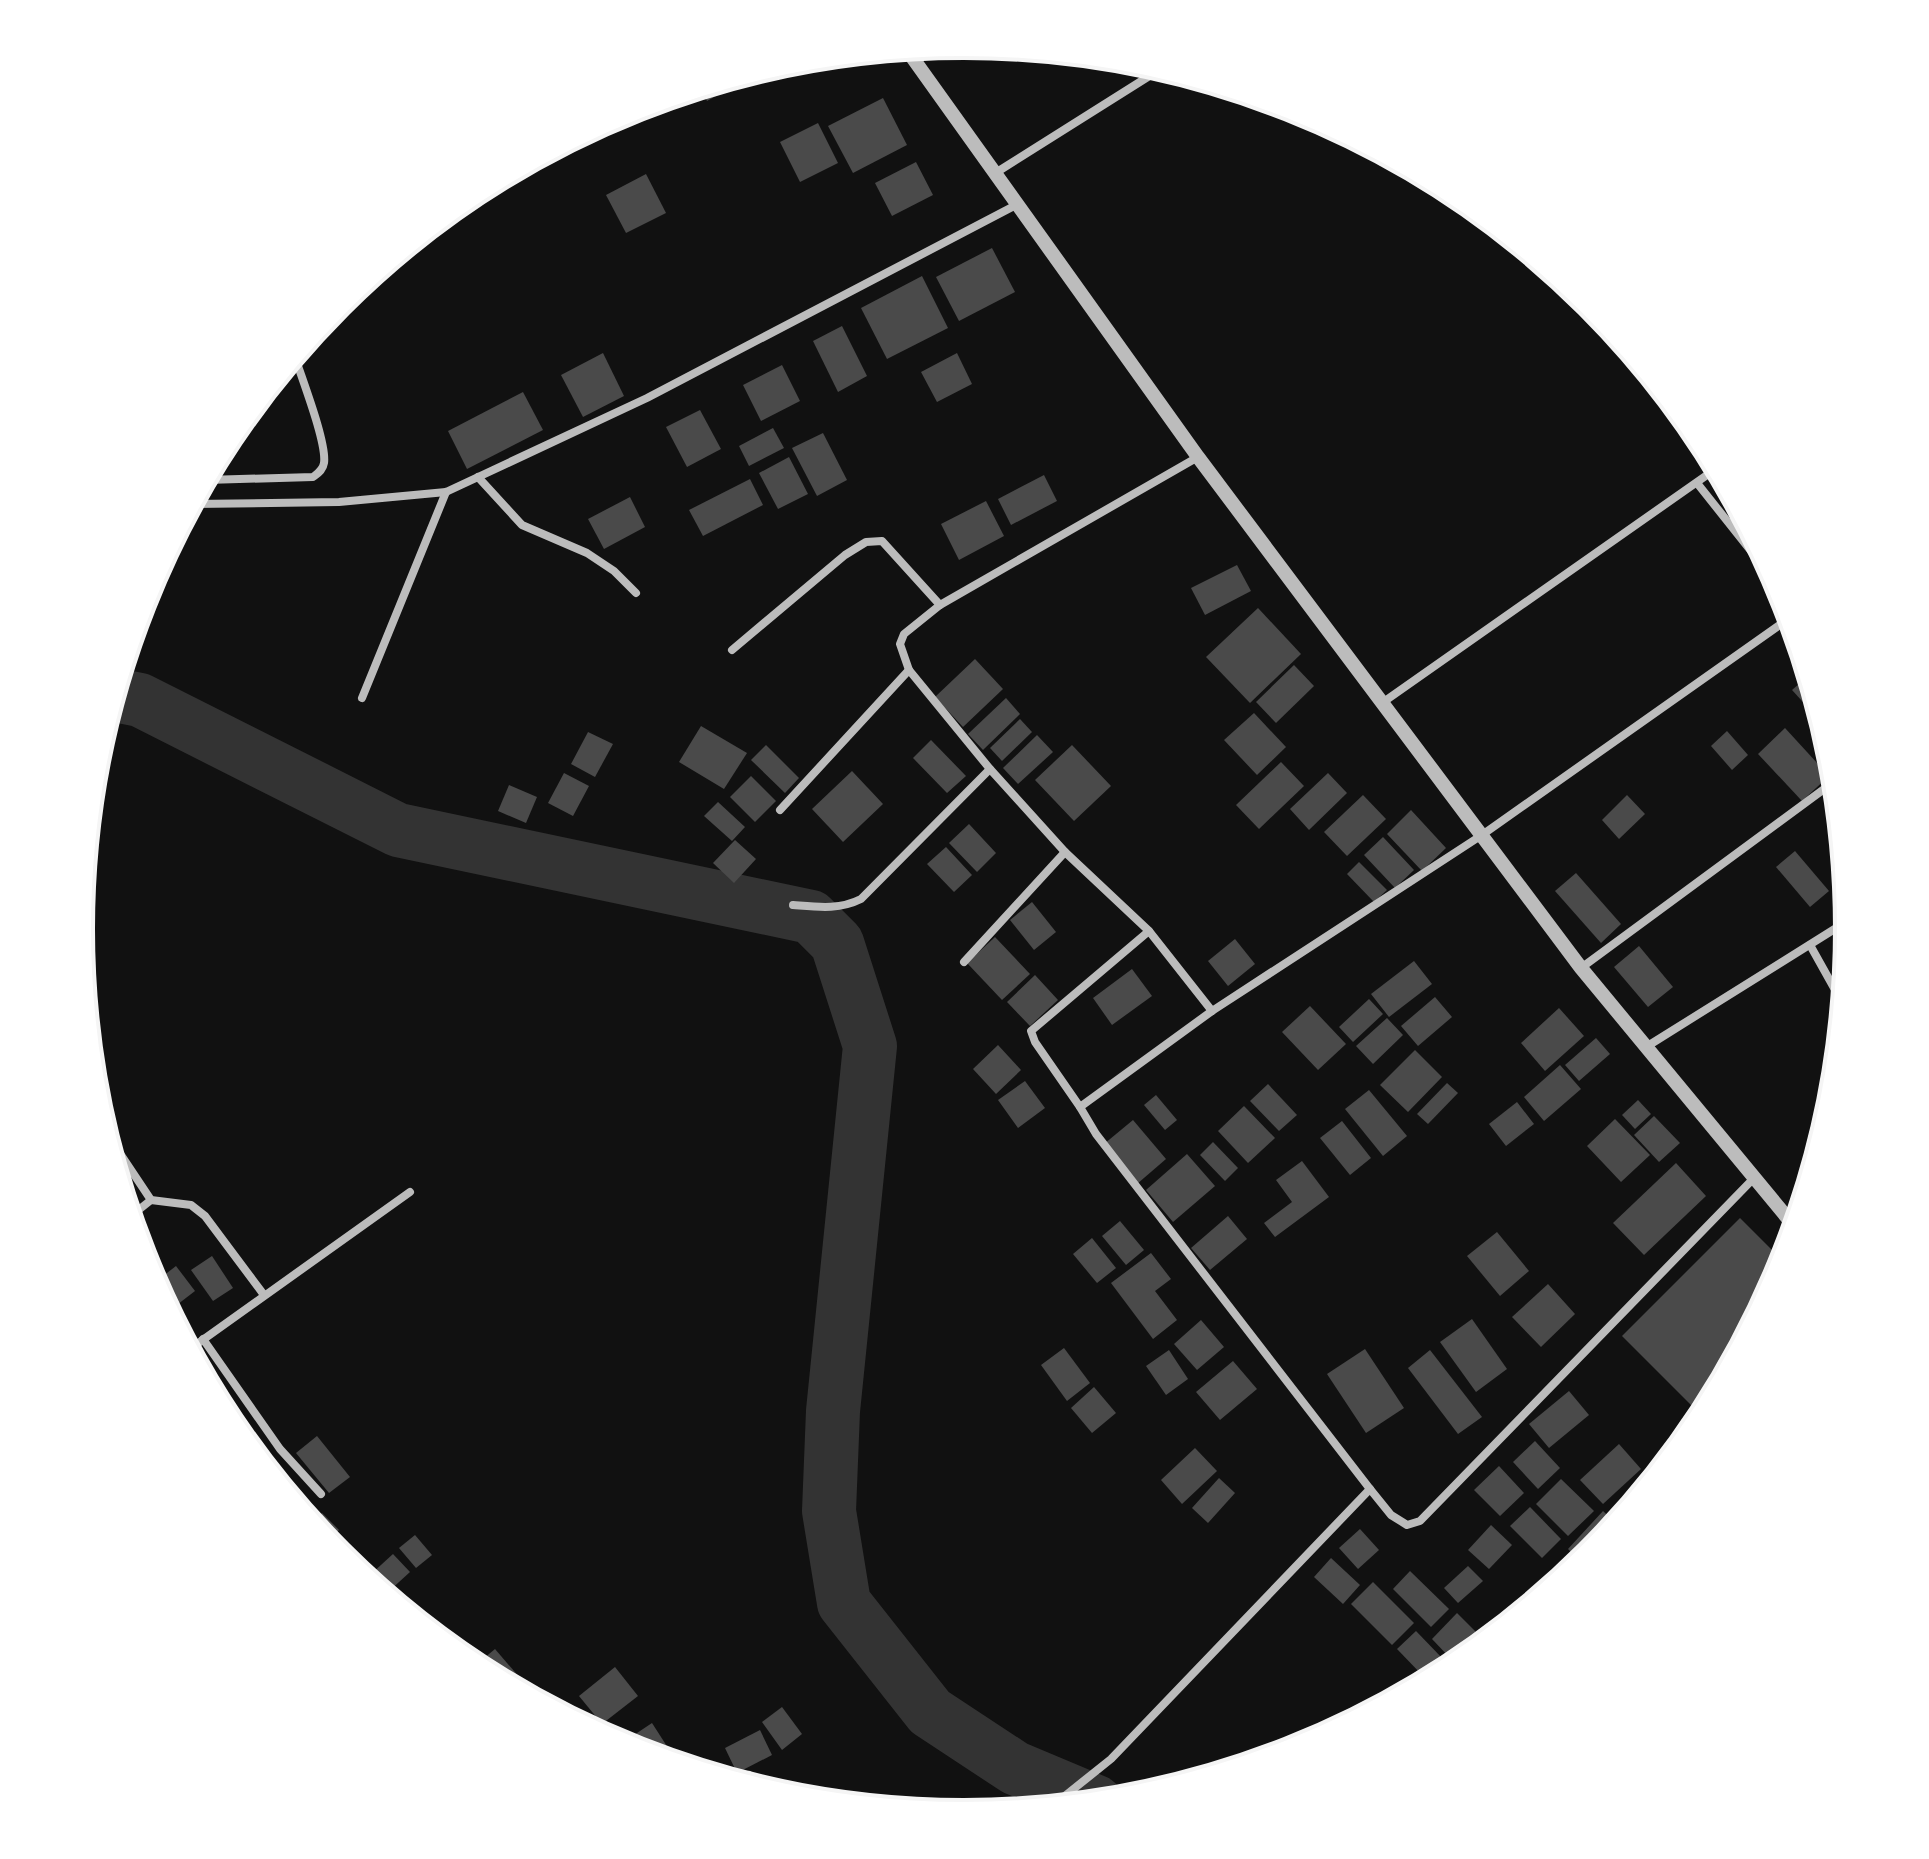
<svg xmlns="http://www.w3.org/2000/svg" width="1929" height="1859" viewBox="0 0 1929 1859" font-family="Merriweather,serif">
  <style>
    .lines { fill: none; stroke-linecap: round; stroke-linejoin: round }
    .river { stroke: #333; stroke-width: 54 }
    .building { fill: #4a4a4a }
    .minor { stroke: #bcbcbc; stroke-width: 8 }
    .tertiary { stroke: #bcbcbc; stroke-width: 14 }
    .rim { fill: none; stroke: #f5f5f5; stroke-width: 4 }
  </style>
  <rect width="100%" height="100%" fill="#111"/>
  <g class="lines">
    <path class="river" d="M 115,695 L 140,700 L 398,830 L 811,917 L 837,943 L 870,1046 L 833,1411 L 829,1511 L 844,1603 L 930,1712 L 1015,1768 L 1096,1802"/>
  </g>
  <g class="building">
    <path d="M 762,70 L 707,101 L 701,89 Z"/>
    <path d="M 883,98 L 907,145 L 853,173 L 828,126 Z"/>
    <path d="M 818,123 L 838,163 L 800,182 L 780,142 Z"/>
    <path d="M 916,162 L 933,195 L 892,216 L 875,183 Z"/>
    <path d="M 646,174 L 666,213 L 626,233 L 606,195 Z"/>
    <path d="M 992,248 L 1015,292 L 959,321 L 936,277 Z"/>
    <path d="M 922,276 L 948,328 L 887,359 L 861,308 Z"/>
    <path d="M 842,326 L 867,376 L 838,392 L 813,341 Z"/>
    <path d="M 603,353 L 624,396 L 583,417 L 561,375 Z"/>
    <path d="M 957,353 L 972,384 L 937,402 L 921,372 Z"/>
    <path d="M 782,365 L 800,401 L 761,421 L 743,385 Z"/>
    <path d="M 523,392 L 543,430 L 467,469 L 448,431 Z"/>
    <path d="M 700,410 L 721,449 L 687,467 L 666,427 Z"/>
    <path d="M 773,428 L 784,448 L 749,466 L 739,446 Z"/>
    <path d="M 823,433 L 847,480 L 817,496 L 792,448 Z"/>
    <path d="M 789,457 L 808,494 L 778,509 L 759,473 Z"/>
    <path d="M 1044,475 L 1057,501 L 1011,525 L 998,499 Z"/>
    <path d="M 750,479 L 763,505 L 703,536 L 689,510 Z"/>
    <path d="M 630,497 L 645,527 L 604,549 L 588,519 Z"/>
    <path d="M 986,501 L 1004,536 L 959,560 L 941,524 Z"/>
    <path d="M 1237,565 L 1251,591 L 1205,615 L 1191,588 Z"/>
    <path d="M 1258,608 L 1301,654 L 1250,703 L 1206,657 Z"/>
    <path d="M 975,659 L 1003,689 L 963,727 L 935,697 Z"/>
    <path d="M 1294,665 L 1314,686 L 1276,723 L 1256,702 Z"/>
    <path d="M 1808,676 L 1818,707 L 1812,712 L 1792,690 Z"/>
    <path d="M 1006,698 L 1020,714 L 983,750 L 968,734 Z"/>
    <path d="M 1254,713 L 1286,747 L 1257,775 L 1224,740 Z"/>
    <path d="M 1020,719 L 1032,732 L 1002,761 L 990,748 Z"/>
    <path d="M 701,726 L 747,753 L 724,789 L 679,762 Z"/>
    <path d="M 1785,728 L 1829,776 L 1802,801 L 1758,754 Z"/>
    <path d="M 1727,731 L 1748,755 L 1732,770 L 1711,746 Z"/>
    <path d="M 588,732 L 613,744 L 595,777 L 571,764 Z"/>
    <path d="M 1037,735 L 1053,752 L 1018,784 L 1003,768 Z"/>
    <path d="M 931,740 L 966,776 L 947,793 L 913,758 Z"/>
    <path d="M 766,745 L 799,778 L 785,793 L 751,760 Z"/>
    <path d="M 1072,745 L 1111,786 L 1074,821 L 1035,780 Z"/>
    <path d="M 1281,762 L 1304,786 L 1259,829 L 1236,805 Z"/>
    <path d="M 852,771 L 883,804 L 843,842 L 812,809 Z"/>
    <path d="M 564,773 L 589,786 L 573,816 L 548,803 Z"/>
    <path d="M 1328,773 L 1347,793 L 1309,830 L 1290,809 Z"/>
    <path d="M 751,776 L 776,801 L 755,822 L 730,797 Z"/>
    <path d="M 509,785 L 537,797 L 526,823 L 498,811 Z"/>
    <path d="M 1363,795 L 1386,819 L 1347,856 L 1324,832 Z"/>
    <path d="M 1627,795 L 1645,814 L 1619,839 L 1602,820 Z"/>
    <path d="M 718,802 L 745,827 L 732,841 L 704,816 Z"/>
    <path d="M 1411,810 L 1446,848 L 1422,871 L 1387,834 Z"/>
    <path d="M 969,824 L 996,853 L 977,872 L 949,843 Z"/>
    <path d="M 1383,837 L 1414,870 L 1395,888 L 1364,855 Z"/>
    <path d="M 735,840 L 756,859 L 734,883 L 713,863 Z"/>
    <path d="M 946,847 L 972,875 L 954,892 L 927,864 Z"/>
    <path d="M 1795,851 L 1829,891 L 1810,907 L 1776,867 Z"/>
    <path d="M 1359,862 L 1387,890 L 1374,902 L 1347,874 Z"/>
    <path d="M 1576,873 L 1621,924 L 1601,943 L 1555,891 Z"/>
    <path d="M 1032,902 L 1056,932 L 1034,950 L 1010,920 Z"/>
    <path d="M 995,937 L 1030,974 L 1002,1000 L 967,963 Z"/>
    <path d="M 1235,939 L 1255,964 L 1228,986 L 1208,961 Z"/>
    <path d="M 1639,946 L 1673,987 L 1648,1007 L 1614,967 Z"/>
    <path d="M 1414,961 L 1432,984 L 1389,1017 L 1371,994 Z"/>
    <path d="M 1132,969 L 1152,996 L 1112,1025 L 1093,998 Z"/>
    <path d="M 1035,975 L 1058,1000 L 1030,1026 L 1007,1002 Z"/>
    <path d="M 1435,997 L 1452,1017 L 1418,1046 L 1401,1026 Z"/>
    <path d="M 1369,999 L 1383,1014 L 1353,1042 L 1339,1027 Z"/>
    <path d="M 1310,1006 L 1346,1044 L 1318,1070 L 1282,1032 Z"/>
    <path d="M 1559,1008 L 1584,1036 L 1545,1071 L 1521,1043 Z"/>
    <path d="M 1387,1018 L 1403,1035 L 1373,1064 L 1356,1046 Z"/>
    <path d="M 1596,1038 L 1610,1054 L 1579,1081 L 1565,1065 Z"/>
    <path d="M 998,1045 L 1021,1070 L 996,1094 L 973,1069 Z"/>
    <path d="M 1415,1050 L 1442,1077 L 1408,1112 L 1380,1085 Z"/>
    <path d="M 1560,1065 L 1581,1089 L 1544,1121 L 1524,1097 Z"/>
    <path d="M 1025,1081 L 1045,1108 L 1018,1128 L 998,1100 Z"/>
    <path d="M 1447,1083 L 1458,1093 L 1428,1124 L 1417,1114 Z"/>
    <path d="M 1268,1084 L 1297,1115 L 1279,1131 L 1250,1101 Z"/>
    <path d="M 1369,1090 L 1407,1136 L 1383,1156 L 1345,1109 Z"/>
    <path d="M 1156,1095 L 1177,1120 L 1165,1130 L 1144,1105 Z"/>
    <path d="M 1638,1100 L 1651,1114 L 1635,1129 L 1622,1115 Z"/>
    <path d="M 1517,1102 L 1534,1124 L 1506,1146 L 1489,1124 Z"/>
    <path d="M 1244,1106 L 1275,1138 L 1248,1163 L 1218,1131 Z"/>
    <path d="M 1654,1116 L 1680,1143 L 1659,1162 L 1634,1135 Z"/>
    <path d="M 1615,1119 L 1650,1155 L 1621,1182 L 1587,1146 Z"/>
    <path d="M 1133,1120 L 1166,1159 L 1137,1184 L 1104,1144 Z"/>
    <path d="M 1342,1121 L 1371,1158 L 1350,1175 L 1320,1138 Z"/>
    <path d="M 1213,1142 L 1238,1168 L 1225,1181 L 1200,1155 Z"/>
    <path d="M 1187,1154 L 1215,1186 L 1173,1222 L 1146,1190 Z"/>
    <path d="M 1302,1161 L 1329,1197 L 1275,1237 L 1264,1223 L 1292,1202 L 1276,1180 Z"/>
    <path d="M 1676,1163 L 1706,1196 L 1644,1255 L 1613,1223 Z"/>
    <path d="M 1228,1216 L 1247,1239 L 1210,1270 L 1191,1248 Z"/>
    <path d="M 1740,1218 L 1784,1262 L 1703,1417 L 1622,1336 Z"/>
    <path d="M 1120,1221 L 1144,1250 L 1126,1265 L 1102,1236 Z"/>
    <path d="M 1497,1232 L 1529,1271 L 1500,1296 L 1467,1256 Z"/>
    <path d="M 1092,1238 L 1116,1268 L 1097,1283 L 1073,1254 Z"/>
    <path d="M 1151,1253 L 1171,1279 L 1155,1291 L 1177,1320 L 1153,1339 L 1111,1283 Z"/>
    <path d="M 212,1256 L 233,1288 L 213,1301 L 191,1270 Z"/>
    <path d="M 176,1266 L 195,1291 L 169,1311 L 154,1283 Z"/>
    <path d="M 1548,1284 L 1575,1314 L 1541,1347 L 1512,1317 Z"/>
    <path d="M 1472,1319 L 1507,1369 L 1476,1392 L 1440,1342 Z"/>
    <path d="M 1201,1320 L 1224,1347 L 1197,1370 L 1174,1344 Z"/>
    <path d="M 1064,1348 L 1090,1383 L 1067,1401 L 1041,1365 Z"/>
    <path d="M 1365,1349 L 1404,1408 L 1366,1433 L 1327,1374 Z"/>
    <path d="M 1169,1350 L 1188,1379 L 1166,1395 L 1146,1366 Z"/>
    <path d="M 1430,1350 L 1482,1417 L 1458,1434 L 1408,1368 Z"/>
    <path d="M 1233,1361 L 1257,1389 L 1220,1420 L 1196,1392 Z"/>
    <path d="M 1094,1387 L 1116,1413 L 1092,1433 L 1071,1408 Z"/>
    <path d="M 1569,1391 L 1589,1415 L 1549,1448 L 1529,1424 Z"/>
    <path d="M 317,1436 L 350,1477 L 329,1493 L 296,1453 Z"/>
    <path d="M 1535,1441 L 1560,1468 L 1538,1489 L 1513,1462 Z"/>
    <path d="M 1619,1444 L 1641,1469 L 1603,1504 L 1580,1480 Z"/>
    <path d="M 1195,1448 L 1217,1471 L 1182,1504 L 1161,1480 Z"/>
    <path d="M 1499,1466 L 1524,1493 L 1500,1516 L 1474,1490 Z"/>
    <path d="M 1219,1478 L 1235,1493 L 1208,1523 L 1192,1508 Z"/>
    <path d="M 1561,1479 L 1594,1511 L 1568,1536 L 1536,1504 Z"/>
    <path d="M 285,1480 L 312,1505 L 304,1514 L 281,1485 Z"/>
    <path d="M 1530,1507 L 1561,1539 L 1542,1558 L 1510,1526 Z"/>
    <path d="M 1603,1511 L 1617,1524 L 1582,1563 L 1568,1549 Z"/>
    <path d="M 322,1513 L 339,1530 L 327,1542 L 312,1523 Z"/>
    <path d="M 1491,1525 L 1512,1545 L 1489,1569 L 1468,1550 Z"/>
    <path d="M 1360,1529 L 1379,1550 L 1358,1569 L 1339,1548 Z"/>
    <path d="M 415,1535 L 432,1555 L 416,1568 L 399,1548 Z"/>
    <path d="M 393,1554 L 410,1572 L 387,1593 L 370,1575 Z"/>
    <path d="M 1331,1558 L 1360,1585 L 1343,1604 L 1314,1577 Z"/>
    <path d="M 1468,1566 L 1483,1581 L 1458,1603 L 1444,1588 Z"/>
    <path d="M 1410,1571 L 1449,1609 L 1431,1627 L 1393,1589 Z"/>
    <path d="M 1373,1582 L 1414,1623 L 1392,1645 L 1351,1604 Z"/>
    <path d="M 1457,1613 L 1477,1633 L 1451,1659 L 1432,1639 Z"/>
    <path d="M 1416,1631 L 1443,1659 L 1424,1677 L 1397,1649 Z"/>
    <path d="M 495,1649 L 520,1678 L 510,1686 L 477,1664 Z"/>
    <path d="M 615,1667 L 638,1696 L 602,1724 L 579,1696 Z"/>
    <path d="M 782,1707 L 802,1734 L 782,1750 L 762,1722 Z"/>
    <path d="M 652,1723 L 670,1751 L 660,1758 L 630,1749 L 625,1741 Z"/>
    <path d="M 760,1730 L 772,1755 L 737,1773 L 725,1748 Z"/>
  </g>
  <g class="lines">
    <g class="minor">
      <path d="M 997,172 L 1162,68"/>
      <path d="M 1198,457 L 940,605 L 904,634 L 900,644 L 909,670 L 990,769 L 1065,852 L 1149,931 L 1212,1011"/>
      <path d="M 478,477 L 522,525 L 587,553 L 614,571 L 636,593"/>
      <path d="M 206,480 L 313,477 C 318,473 323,470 324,463 C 327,443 302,379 295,357"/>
      <path d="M 1697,483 L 1782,590"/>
      <path d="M 193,504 L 339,502 L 446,492 L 647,398 L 1018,204"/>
      <path d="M 732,650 L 845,555 L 866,542 L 882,541 L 940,605"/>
      <path d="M 362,698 L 446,492"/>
      <path d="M 1382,703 L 1717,468"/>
      <path d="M 780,810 L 909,670"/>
      <path d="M 793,905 C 818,907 839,910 861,899 L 990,769"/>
      <path d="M 1810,945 L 1843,1004"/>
      <path d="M 964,962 L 1065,852"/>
      <path d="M 1581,968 L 1835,781"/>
      <path d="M 1646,1047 L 1849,920"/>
      <path d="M 1080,1107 L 1035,1042 L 1031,1031 L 1149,931"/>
      <path d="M 105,1131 L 151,1200 L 191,1205 L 205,1216 L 264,1295"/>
      <path d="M 1754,1178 L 1420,1521 L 1407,1525 L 1391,1515 L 1370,1489 L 1096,1134 L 1080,1107 L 1212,1011 L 1482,835 L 1791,617"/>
      <path d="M 131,1216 L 151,1200"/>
      <path d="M 203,1339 L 280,1449 L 321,1494"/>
      <path d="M 190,1349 L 410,1192"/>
      <path d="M 749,1775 L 759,1788"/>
      <path d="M 1051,1807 L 1111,1759 L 1370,1489"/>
    </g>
    <path class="tertiary" d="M 907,50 L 1198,457 L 1581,968 L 1795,1227"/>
  </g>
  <path d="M0 0H1929V1859H0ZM93 929a871 871 0 1 1 1742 0a871 871 0 1 1-1742 0Z" fill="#fff" fill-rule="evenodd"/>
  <path class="rim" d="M93 929a871 871 0 1 1 1742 0a871 871 0 1 1-1742 0Z"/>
</svg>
